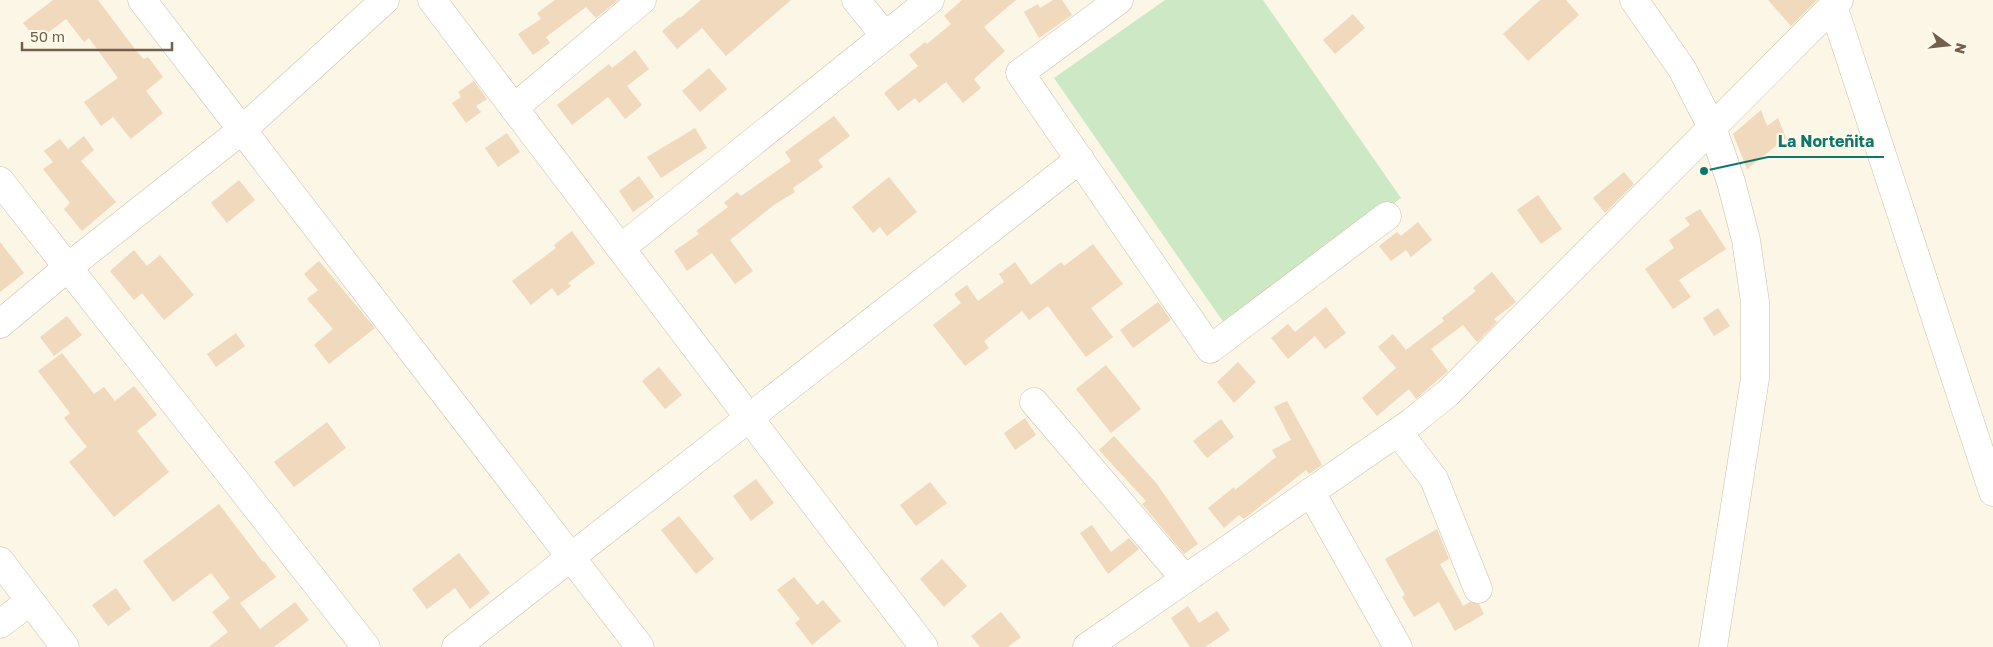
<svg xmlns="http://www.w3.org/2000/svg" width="1993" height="647" viewBox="0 0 1993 647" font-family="'Golos Text',sans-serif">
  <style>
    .green { fill: #cde8c4 }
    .building { fill: #f0d9bd }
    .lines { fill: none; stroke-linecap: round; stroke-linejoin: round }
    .minor-casing { stroke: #ccbfac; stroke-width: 29 }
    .minor { stroke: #fff; stroke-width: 28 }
    .leader { fill: none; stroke: #0f766e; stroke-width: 2 }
    .callout-dot { fill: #0f766e; stroke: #fefaeb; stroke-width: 2 }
    .callout-label { font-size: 16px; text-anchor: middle; font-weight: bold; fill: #0f766e; stroke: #fefaeb; stroke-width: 4.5; stroke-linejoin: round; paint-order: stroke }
  </style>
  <rect width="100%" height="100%" fill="#fbf6e5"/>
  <path class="green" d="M 1165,0 L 1263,0 L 1401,198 L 1224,323 L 1054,78 Z"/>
  <g class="building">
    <path d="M 53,0 L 98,0 L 138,53 L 144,59 L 148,57 L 163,77 L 146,91 L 163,113 L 131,139 L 113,117 L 101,126 L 84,102 L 118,78 L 89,38 L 84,42 L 66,19 L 37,41 L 23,23 Z"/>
    <path d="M 555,0 L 618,0 L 596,18 L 586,7 L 546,37 L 550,43 L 533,55 L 518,34 L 541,19 L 537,13 Z"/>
    <path d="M 701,0 L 791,0 L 726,56 L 702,28 L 677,49 L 662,31 L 679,17 L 680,18 Z"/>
    <path d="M 962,0 L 1016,0 L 984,27 L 1005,51 L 974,79 L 981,88 L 963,103 L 946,82 L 919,103 L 915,98 L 898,111 L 884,93 L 918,66 L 909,55 L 925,42 L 927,44 L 951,24 L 944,16 Z"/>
    <path d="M 1053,0 L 1062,0 L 1072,15 L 1039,38 L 1024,12 L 1038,4 L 1040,8 Z"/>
    <path d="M 1540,0 L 1566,0 L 1579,15 L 1528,61 L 1503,34 Z"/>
    <path d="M 1768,0 L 1817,0 L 1791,26 Z"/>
    <path d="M 1353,14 L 1365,28 L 1335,54 L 1323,40 Z"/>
    <path d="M 635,50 L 649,69 L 627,86 L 642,105 L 625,119 L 608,97 L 572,125 L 557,105 L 609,64 L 612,68 Z"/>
    <path d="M 709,68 L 727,89 L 700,112 L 682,91 Z"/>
    <path d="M 474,81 L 487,99 L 476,106 L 481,112 L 466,123 L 452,103 L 461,97 L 458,92 Z"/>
    <path d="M 1761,110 L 1767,126 L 1778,118 L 1786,138 L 1747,169 L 1733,134 Z"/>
    <path d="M 834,116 L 850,136 L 818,160 L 823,167 L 793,188 L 795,192 L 774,205 L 730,240 L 753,271 L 735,284 L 712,253 L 687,271 L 674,251 L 699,234 L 696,231 L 728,207 L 724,203 L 737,192 L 741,196 L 791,161 L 785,152 Z"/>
    <path d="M 695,128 L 707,148 L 661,178 L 647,157 Z"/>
    <path d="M 507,133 L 520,152 L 498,167 L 485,148 Z"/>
    <path d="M 84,136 L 94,150 L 81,161 L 116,202 L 82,231 L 64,209 L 70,203 L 43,169 L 53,162 L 44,151 L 60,139 L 68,149 Z"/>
    <path d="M 1624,172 L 1634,184 L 1605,213 L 1593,198 Z"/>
    <path d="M 639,176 L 654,197 L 633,212 L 619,191 Z"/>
    <path d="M 889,177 L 917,212 L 887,236 L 880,227 L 873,233 L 852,207 Z"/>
    <path d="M 239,180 L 255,200 L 227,223 L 211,203 Z"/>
    <path d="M 1538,195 L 1562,229 L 1541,244 L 1517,210 Z"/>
    <path d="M 1700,209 L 1726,249 L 1679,280 L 1691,297 L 1673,309 L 1645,269 L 1674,248 L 1669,240 L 1690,225 L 1685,218 Z"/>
    <path d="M 1418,222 L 1432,240 L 1411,257 L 1406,250 L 1391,261 L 1379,246 L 1397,232 L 1401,236 Z"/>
    <path d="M 572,231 L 595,263 L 568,283 L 571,286 L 558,296 L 552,288 L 531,305 L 512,281 L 556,248 L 554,245 Z"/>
    <path d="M 0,242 L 24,273 L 0,292 Z"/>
    <path d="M 1093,244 L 1123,284 L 1091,308 L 1113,337 L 1086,357 L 1048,306 L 1029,320 L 1022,311 L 984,341 L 989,348 L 965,366 L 933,325 L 961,303 L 954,294 L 967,285 L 978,301 L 1004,282 L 999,274 L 1015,262 L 1031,285 L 1061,262 L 1064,266 Z"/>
    <path d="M 134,250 L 147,266 L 160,255 L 194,295 L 164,320 L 142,293 L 134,300 L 110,271 Z"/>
    <path d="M 319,261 L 375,328 L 329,364 L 314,345 L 333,329 L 307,299 L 318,290 L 304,274 Z"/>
    <path d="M 1492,272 L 1516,302 L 1494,319 L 1497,322 L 1477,342 L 1463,325 L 1431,349 L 1448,371 L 1416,399 L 1409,389 L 1377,416 L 1362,398 L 1396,368 L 1378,347 L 1393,334 L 1406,350 L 1444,321 L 1442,318 L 1476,291 L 1473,288 Z"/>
    <path d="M 1158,302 L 1171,320 L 1133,348 L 1120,330 Z"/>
    <path d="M 1326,307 L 1346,333 L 1325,349 L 1315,336 L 1288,359 L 1271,338 L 1288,324 L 1295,332 Z"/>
    <path d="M 1718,308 L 1730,326 L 1714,336 L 1703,318 Z"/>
    <path d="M 67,316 L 82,335 L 54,356 L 40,337 Z"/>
    <path d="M 236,333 L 245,346 L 216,367 L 207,354 Z"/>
    <path d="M 62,353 L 94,394 L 104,387 L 115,401 L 134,386 L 157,415 L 137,431 L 169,472 L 114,517 L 69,462 L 87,447 L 64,418 L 70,413 L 38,371 Z"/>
    <path d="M 1238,362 L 1256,382 L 1234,403 L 1217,382 Z"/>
    <path d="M 1106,365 L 1141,409 L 1111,433 L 1076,389 Z"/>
    <path d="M 659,367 L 682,395 L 665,409 L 642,381 Z"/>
    <path d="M 1287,401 L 1322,465 L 1309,474 L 1306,470 L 1244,519 L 1239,515 L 1224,528 L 1208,508 L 1234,487 L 1235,490 L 1276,457 L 1272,450 L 1291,440 L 1274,407 Z"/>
    <path d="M 1025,418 L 1036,435 L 1015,450 L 1004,433 Z"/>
    <path d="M 1221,419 L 1234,437 L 1207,458 L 1193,441 Z"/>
    <path d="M 327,422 L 346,448 L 294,487 L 274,462 Z"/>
    <path d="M 1114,436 L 1157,484 L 1198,544 L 1184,554 L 1142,504 L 1146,501 L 1099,450 Z"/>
    <path d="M 756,479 L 774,503 L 751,521 L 733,496 Z"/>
    <path d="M 930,482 L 947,503 L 916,526 L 900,505 Z"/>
    <path d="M 219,504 L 263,562 L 264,561 L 276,577 L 240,603 L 260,629 L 295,602 L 309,620 L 274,647 L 209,647 L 228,632 L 212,612 L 230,598 L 211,573 L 173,602 L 143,561 Z"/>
    <path d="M 679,516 L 714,559 L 696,574 L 661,530 Z"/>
    <path d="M 1092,525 L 1111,552 L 1129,538 L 1139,549 L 1108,574 L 1080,533 Z"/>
    <path d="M 1437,529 L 1449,559 L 1440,564 L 1463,606 L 1470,602 L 1479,604 L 1484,614 L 1455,631 L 1439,602 L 1414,617 L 1402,597 L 1405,595 L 1385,559 Z"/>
    <path d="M 459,553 L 490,593 L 470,609 L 455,588 L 427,609 L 412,589 Z"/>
    <path d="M 942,559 L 967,586 L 944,607 L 920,579 Z"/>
    <path d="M 794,577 L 817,605 L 823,600 L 841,621 L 812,645 L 795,623 L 800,619 L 777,590 Z"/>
    <path d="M 116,588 L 131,609 L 108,626 L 92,605 Z"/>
    <path d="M 1188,606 L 1199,623 L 1217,611 L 1230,630 L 1205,647 L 1190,647 L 1171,618 Z"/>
    <path d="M 1001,612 L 1021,637 L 1008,647 L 980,647 L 971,636 Z"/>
  </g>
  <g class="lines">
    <g class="minor-casing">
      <g id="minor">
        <path d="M 142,0 L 640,647"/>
        <path d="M 432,0 C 596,215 759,432 924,647"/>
        <path d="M 856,0 L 885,36"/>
        <path d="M 1119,0 L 1020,73 L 1210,349 L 1387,216"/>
        <path d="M 1634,0 L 1682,69 L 1712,127 L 1731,182 L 1746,240 L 1755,302 L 1755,378 L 1713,647"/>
        <path d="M 1833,6 L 1993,492"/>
        <path d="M 514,108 L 642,0"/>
        <path d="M 0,181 L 366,647"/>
        <path d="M 621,248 L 930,0"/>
        <path d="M 0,324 L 67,268 L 242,130 L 385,0"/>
        <path d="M 1034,402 L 1185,579"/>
        <path d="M 1398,432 L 1434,479 L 1478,589"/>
        <path d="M 1311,492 L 1398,647"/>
        <path d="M 0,561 L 65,647"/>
        <path d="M 0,624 L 29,602"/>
        <path d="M 456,647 L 1080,159"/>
        <path d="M 1087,647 L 1412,422 L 1448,393 L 1839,0"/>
      </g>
    </g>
    <use href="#minor" class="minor"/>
  </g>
  <path class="leader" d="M1704 171L1768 157H1884"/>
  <circle class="callout-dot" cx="1704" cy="171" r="5"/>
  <g class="callout-label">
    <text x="1826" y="147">La Norteñita</text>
  </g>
  <g transform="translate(1948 45) rotate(105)" stroke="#fefaeb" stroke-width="4" paint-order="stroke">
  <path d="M0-4L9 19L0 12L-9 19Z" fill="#735f4b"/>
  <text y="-8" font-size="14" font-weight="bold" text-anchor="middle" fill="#735f4b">N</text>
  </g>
  <path d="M22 42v8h150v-8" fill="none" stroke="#735f4b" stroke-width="2.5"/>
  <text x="30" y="42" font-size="15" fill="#735f4b" stroke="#fefaeb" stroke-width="4" paint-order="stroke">50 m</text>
</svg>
